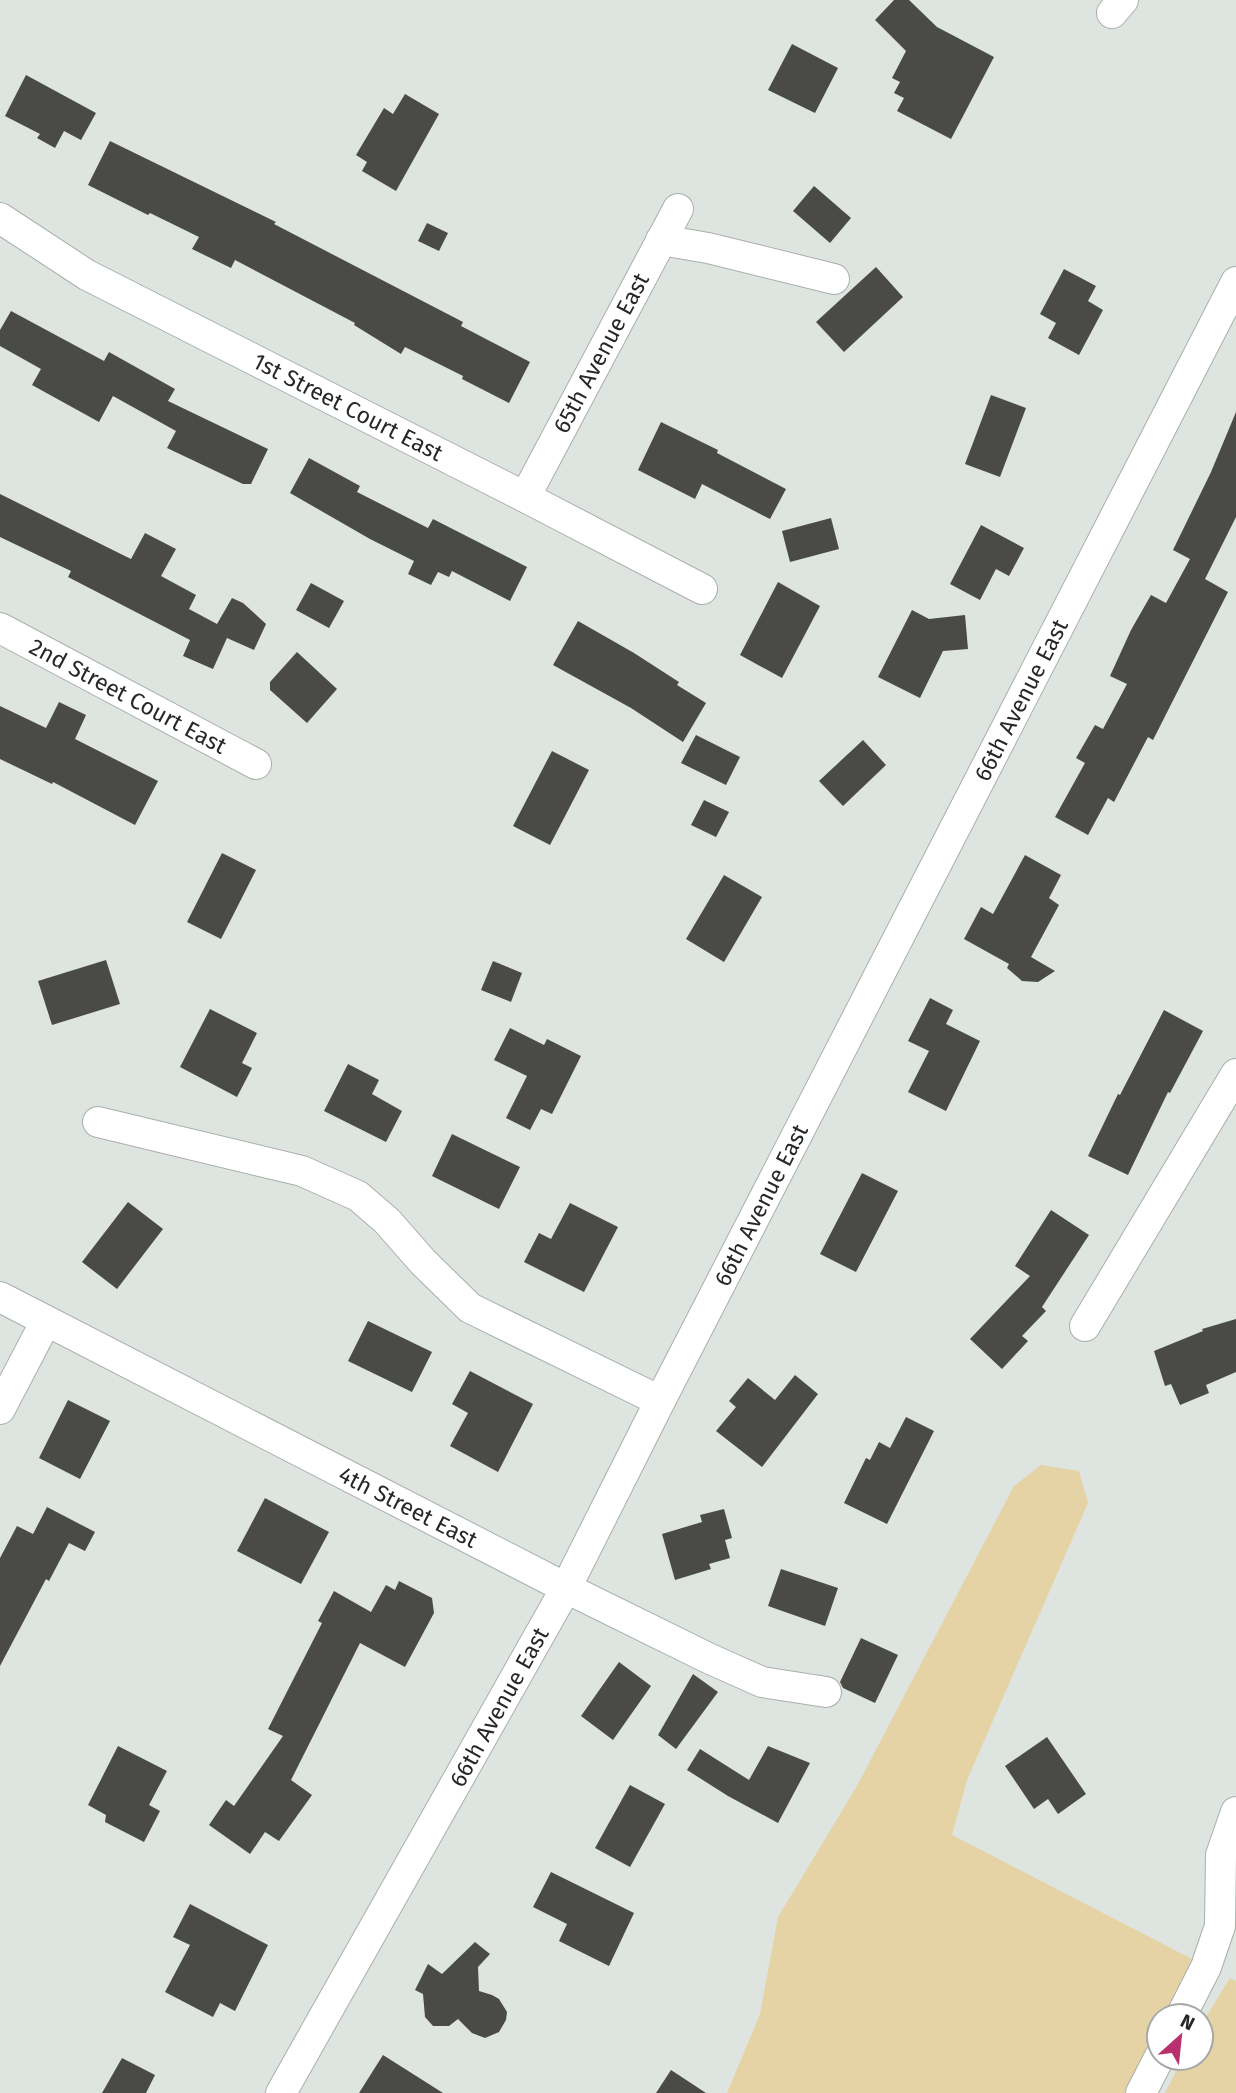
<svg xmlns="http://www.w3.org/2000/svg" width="1236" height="2093" viewBox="0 0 1236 2093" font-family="'Fira Sans',sans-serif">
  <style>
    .green { fill: #e5d3a5 }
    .building { fill: #4a4b46 }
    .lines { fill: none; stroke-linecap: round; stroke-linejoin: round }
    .minor-casing { stroke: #a9afaa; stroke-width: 32 }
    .minor { stroke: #fff; stroke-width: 30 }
    .labels { text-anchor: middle; stroke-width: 7; stroke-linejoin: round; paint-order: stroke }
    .street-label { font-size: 23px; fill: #262827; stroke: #fff }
  </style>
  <rect width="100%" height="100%" fill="#dee4df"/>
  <g class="green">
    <path d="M 1041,1465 L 1079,1471 L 1088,1503 L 967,1780 L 952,1835 L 1192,1959 L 1165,2016 L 1159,2016 L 1159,2028 L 1128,2093 L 727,2093 L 760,2014 L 778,1917 L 857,1786 L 1014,1486 Z"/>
    <path d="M 1230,1978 L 1236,1981 L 1236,2093 L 1165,2093 L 1183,2058 L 1201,2058 L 1201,2025 Z"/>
  </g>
  <g class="building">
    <path d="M 894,0 L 909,0 L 937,27 L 994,57 L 951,139 L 897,111 L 904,98 L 894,93 L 900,82 L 892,78 L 906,51 L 875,20 Z"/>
    <path d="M 792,44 L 838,68 L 815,113 L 768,90 Z"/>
    <path d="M 26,75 L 96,113 L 81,140 L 64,131 L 55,148 L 37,138 L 40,134 L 5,116 Z"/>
    <path d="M 405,94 L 439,114 L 396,191 L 362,171 L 367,162 L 356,155 L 384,108 L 393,114 Z"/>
    <path d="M 110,141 L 276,222 L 274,224 L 463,322 L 461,326 L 530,362 L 509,403 L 462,379 L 463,376 L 405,347 L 401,354 L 354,325 L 355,323 L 235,260 L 231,268 L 192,249 L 199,237 L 150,213 L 148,215 L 88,185 Z"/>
    <path d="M 814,186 L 851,218 L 830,243 L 793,211 Z"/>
    <path d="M 427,223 L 448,233 L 439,251 L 418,241 Z"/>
    <path d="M 876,267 L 903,297 L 844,352 L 816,322 Z"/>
    <path d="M 1064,269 L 1096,286 L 1088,301 L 1103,310 L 1079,355 L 1048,338 L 1056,323 L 1040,314 Z"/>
    <path d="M 11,311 L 104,361 L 109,352 L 175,389 L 168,401 L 268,449 L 251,484 L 243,484 L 167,448 L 176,431 L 113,396 L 99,422 L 32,385 L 41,369 L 0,346 L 0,330 Z"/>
    <path d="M 991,395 L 1026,408 L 1000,477 L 965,464 Z"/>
    <path d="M 1236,412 L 1236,517 L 1205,579 L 1228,592 L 1153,740 L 1148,737 L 1114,802 L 1108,798 L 1088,835 L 1055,817 L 1085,763 L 1076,758 L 1095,725 L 1103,729 L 1127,684 L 1110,676 L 1131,630 L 1151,595 L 1166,603 L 1190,559 L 1173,550 L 1211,472 Z"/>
    <path d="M 661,422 L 718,450 L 717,453 L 786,489 L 770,519 L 702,484 L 695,499 L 638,470 Z"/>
    <path d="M 309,458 L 360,486 L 357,492 L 428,528 L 433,519 L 527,567 L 510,601 L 452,571 L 449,577 L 438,572 L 431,585 L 408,574 L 414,561 L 370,539 L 290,493 Z"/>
    <path d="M 0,494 L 131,559 L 145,533 L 176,549 L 161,576 L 196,595 L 189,609 L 217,624 L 232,598 L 243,603 L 266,624 L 254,650 L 227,638 L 213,669 L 183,656 L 190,640 L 68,577 L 71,571 L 0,537 Z"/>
    <path d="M 831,518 L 839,549 L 790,562 L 782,531 Z"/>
    <path d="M 981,525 L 1024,548 L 1009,576 L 996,569 L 980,600 L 950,584 Z"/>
    <path d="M 778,582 L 820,606 L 782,678 L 740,655 Z"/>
    <path d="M 311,583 L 344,601 L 329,628 L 296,610 Z"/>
    <path d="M 912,610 L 929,619 L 965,615 L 968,649 L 943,651 L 920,698 L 878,677 Z"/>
    <path d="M 578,621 L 634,653 L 679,682 L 677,685 L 706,703 L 683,742 L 631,708 L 553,665 Z"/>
    <path d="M 297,652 L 337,689 L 307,723 L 270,690 L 270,682 Z"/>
    <path d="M 59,702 L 86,715 L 75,739 L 158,781 L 135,825 L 53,782 L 52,784 L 0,759 L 0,706 L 46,728 Z"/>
    <path d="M 696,735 L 740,757 L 726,785 L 681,763 Z"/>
    <path d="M 863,740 L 886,765 L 843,806 L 819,781 Z"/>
    <path d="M 552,751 L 589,770 L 550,845 L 513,826 Z"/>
    <path d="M 704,800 L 729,812 L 716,837 L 691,825 Z"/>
    <path d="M 222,853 L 256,870 L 221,939 L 187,922 Z"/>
    <path d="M 1025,855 L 1061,875 L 1049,898 L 1059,905 L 1031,957 L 1055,971 L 1038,982 L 1022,981 L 1007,968 L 1009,964 L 964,939 L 981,907 L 993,914 Z"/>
    <path d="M 724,875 L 762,897 L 724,962 L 686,939 Z"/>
    <path d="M 106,960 L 120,1004 L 52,1025 L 38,981 Z"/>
    <path d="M 493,961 L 522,973 L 511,1002 L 481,990 Z"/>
    <path d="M 930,998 L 953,1010 L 946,1024 L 980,1041 L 946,1111 L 908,1092 L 929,1051 L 908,1041 Z"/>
    <path d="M 210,1009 L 257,1033 L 242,1063 L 252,1068 L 237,1097 L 180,1067 Z"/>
    <path d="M 1164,1010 L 1203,1031 L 1170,1093 L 1168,1092 L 1128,1175 L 1088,1156 L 1118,1094 L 1120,1095 Z"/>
    <path d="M 510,1028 L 544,1045 L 547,1039 L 581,1056 L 552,1114 L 541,1109 L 530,1130 L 506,1118 L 527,1076 L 494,1060 Z"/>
    <path d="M 348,1064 L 379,1080 L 372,1094 L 402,1111 L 386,1142 L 324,1111 Z"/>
    <path d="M 452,1134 L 520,1167 L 499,1209 L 432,1176 Z"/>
    <path d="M 862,1173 L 898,1191 L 856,1272 L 820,1254 Z"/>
    <path d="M 128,1202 L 163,1229 L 117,1289 L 82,1262 Z"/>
    <path d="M 570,1203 L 618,1227 L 584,1292 L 524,1262 L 539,1233 L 551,1239 Z"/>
    <path d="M 1051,1210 L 1089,1235 L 1042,1307 L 1046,1311 L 1022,1336 L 1028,1341 L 1002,1369 L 970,1339 L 1030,1276 L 1015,1266 Z"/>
    <path d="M 1236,1319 L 1236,1372 L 1206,1385 L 1209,1393 L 1180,1405 L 1171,1384 L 1165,1386 L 1154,1351 L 1203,1331 L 1202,1329 Z"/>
    <path d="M 368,1321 L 432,1352 L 412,1392 L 348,1361 Z"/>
    <path d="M 470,1371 L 533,1404 L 498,1472 L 450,1446 L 468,1413 L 452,1404 Z"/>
    <path d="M 795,1375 L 818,1394 L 762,1467 L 716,1431 L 736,1407 L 729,1401 L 748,1378 L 775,1400 Z"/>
    <path d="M 68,1400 L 110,1421 L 80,1479 L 39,1458 Z"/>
    <path d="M 906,1417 L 934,1431 L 887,1524 L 844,1503 L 866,1458 L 870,1460 L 879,1442 L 890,1448 Z"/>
    <path d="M 265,1498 L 329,1532 L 301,1584 L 237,1551 Z"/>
    <path d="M 47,1507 L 95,1532 L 85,1551 L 69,1543 L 49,1581 L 46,1579 L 0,1666 L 0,1558 L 17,1526 L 33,1534 Z"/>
    <path d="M 724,1509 L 732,1538 L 725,1540 L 730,1558 L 709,1564 L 711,1569 L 675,1580 L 662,1534 L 702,1522 L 700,1515 Z"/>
    <path d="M 781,1569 L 838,1588 L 825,1626 L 768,1606 Z"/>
    <path d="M 399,1581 L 432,1598 L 434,1613 L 405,1667 L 360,1643 L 291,1780 L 312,1795 L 279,1841 L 265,1832 L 250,1854 L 209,1825 L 226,1800 L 234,1806 L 283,1736 L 268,1729 L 322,1623 L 318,1621 L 334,1591 L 371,1612 L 386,1585 L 395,1590 Z"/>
    <path d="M 861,1638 L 898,1655 L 875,1703 L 843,1688 L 840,1682 Z"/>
    <path d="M 619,1662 L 651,1686 L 613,1740 L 581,1716 Z"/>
    <path d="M 693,1674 L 718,1692 L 676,1749 L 658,1735 Z"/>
    <path d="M 1047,1737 L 1086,1794 L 1058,1814 L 1048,1799 L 1034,1809 L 1005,1766 Z"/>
    <path d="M 118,1746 L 167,1771 L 149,1805 L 160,1811 L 144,1842 L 105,1822 L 106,1815 L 88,1805 Z"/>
    <path d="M 768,1746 L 810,1763 L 778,1823 L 728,1796 L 687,1770 L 700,1749 L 749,1780 Z"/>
    <path d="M 630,1785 L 665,1804 L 630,1867 L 595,1848 Z"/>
    <path d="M 551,1872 L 634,1913 L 609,1966 L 559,1941 L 567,1924 L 533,1907 Z"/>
    <path d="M 190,1904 L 268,1945 L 235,2011 L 220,2003 L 213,2017 L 165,1992 L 190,1945 L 173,1937 Z"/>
    <path d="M 475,1942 L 490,1954 L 478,1967 L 479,1991 L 492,1995 L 499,1999 L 507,2012 L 506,2020 L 499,2032 L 485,2038 L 472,2033 L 458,2019 L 449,2026 L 433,2026 L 425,2017 L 423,1994 L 415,1990 L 428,1964 L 442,1974 Z"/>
    <path d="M 383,2055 L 443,2093 L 359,2093 Z"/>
    <path d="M 122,2058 L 155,2075 L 146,2093 L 102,2093 Z"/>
    <path d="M 671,2070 L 706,2093 L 656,2093 Z"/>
  </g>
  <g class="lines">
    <g class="minor-casing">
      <g id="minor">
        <path d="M 1112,13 L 1123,0"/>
        <path d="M 0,218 L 87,275 L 525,497 L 702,589"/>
        <path d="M 661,240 L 708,248 L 834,279"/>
        <path d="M 525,497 L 678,209"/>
        <path d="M 0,628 L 256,764"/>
        <path d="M 98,1122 L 302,1171 L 358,1196 L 387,1221 L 423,1262 L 470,1308 L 660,1401"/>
        <path d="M 0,1297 L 566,1588 L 708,1658 L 762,1682 L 826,1692"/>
        <path d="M 1085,1326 L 1236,1074"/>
        <path d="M 0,1409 L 46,1321"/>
        <path d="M 1181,2016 L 1206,1967 L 1220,1926 L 1221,1855 L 1236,1812"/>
        <path d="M 281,2093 L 566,1588 L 660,1401 L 1236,282"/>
        <path d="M 1141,2093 L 1159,2058"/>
      </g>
    </g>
    <use href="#minor" class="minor"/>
  </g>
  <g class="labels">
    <g class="street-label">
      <text transform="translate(601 353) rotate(-62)" y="8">65th Avenue East</text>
      <text transform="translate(348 407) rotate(27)" y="8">1st Street Court East</text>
      <text transform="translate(128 696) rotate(28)" y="8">2nd Street Court East</text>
      <text transform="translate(1021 700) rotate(-63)" y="8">66th Avenue East</text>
      <text transform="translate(761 1205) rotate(-63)" y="8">66th Avenue East</text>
      <text transform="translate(408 1507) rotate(27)" y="8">4th Street East</text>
      <text transform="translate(499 1707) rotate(-61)" y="8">66th Avenue East</text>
    </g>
  </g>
  <g transform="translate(1180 2037) rotate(27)"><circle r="33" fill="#ffffff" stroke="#a8a9a9" stroke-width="2"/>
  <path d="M0-5L12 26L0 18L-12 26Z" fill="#b9306f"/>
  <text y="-10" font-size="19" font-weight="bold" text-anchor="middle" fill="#262827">N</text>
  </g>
</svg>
